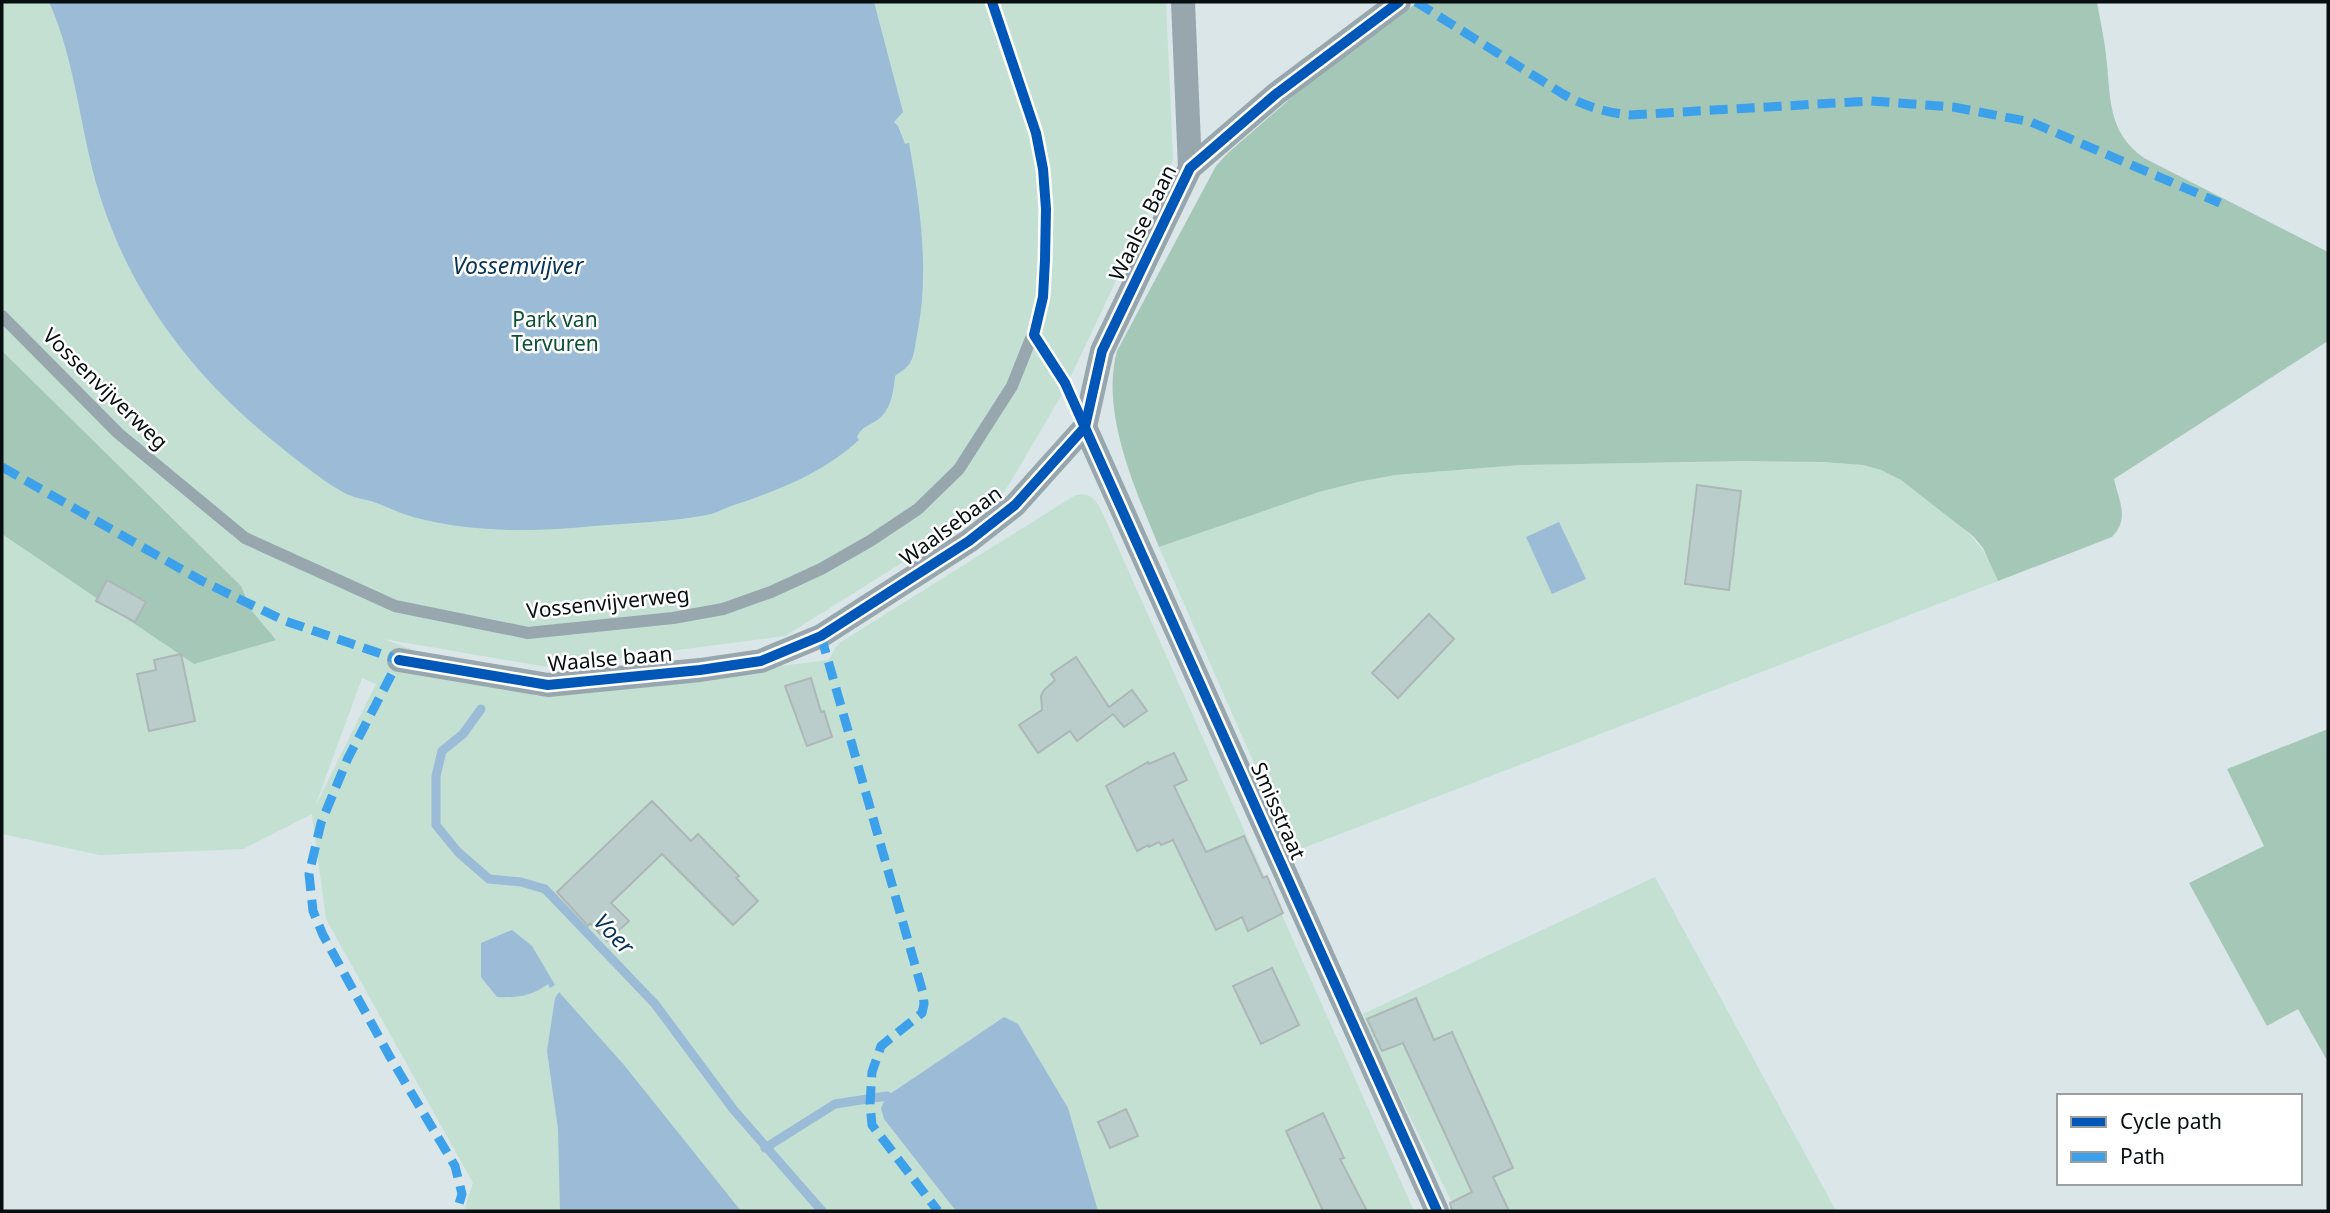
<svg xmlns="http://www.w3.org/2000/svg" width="2330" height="1213" viewBox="0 0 2330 1213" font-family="'Noto Sans',sans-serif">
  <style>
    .green { fill: #c3e0d3; fill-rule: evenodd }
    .forest { fill: #a4c7b7 }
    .water { fill: #9cbbd7 }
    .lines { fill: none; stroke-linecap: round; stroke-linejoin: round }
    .stream { stroke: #9cbbd7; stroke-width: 9 }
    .building { fill: #bacdca; stroke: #aeb7b7; stroke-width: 2 }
    .lane { stroke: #97a7ad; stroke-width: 12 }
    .street { stroke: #97a7ad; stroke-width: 24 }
    .quiet { stroke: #3ca1ea; stroke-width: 9; stroke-dasharray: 18 9; stroke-linecap: butt }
    .cycleway-casing { stroke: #fff; stroke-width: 15 }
    .cycleway { stroke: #0057b8; stroke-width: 10 }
    .labels { text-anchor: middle; stroke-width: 5; stroke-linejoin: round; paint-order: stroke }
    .street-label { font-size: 21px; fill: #080f10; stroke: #fff }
    .park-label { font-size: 21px; fill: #0a5033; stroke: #fff }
    .water-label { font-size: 23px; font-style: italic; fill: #053459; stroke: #fff }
  </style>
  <rect width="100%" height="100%" fill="#dae6e7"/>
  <g class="green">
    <path d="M 2,2 L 1166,2 L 1173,160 L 1064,391 L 1008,486 L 999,499 L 985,511 L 785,636 L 547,667 L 384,639 L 536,696 L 829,660 L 835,648 L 841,642 L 1074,496 C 1091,491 1096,500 1103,514 L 1414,1211 L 464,1211 L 473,1183 L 326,919 L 312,814 L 243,849 L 100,855 L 2,834 ZM 362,678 L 376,684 L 316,805 L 316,804 Z"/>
    <path d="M 1746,461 C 1787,462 1841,456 1880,470 C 1902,477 1920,494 1938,508 C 1968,530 1985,546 1998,581 L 1293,852 L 1159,547 L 1319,492 L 1358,482 L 1395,475 L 1520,465 Z"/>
    <path d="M 1655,877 L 1836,1211 L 1456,1211 L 1379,1053 L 1363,1014 Z"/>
  </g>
  <g class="forest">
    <path d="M 1418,2 L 2097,2 C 2100,20 2104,37 2106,55 C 2111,96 2106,131 2144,158 L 2328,252 L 2328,341 L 2114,479 C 2119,502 2130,518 2112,537 L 1998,581 L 1983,548 L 1973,536 L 1901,480 L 1881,470 L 1863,465 L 1825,462 L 1746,461 L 1520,465 L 1395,475 L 1358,482 L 1319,492 L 1159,547 C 1136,490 1100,413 1117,351 L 1216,166 L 1228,153 L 1316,76 Z"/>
    <path d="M 2,351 L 241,586 L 251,610 L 276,640 L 194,664 L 2,534 Z"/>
    <path d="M 2328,729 L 2328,1062 L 2298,1009 L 2267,1026 L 2189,883 L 2264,846 L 2227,769 Z"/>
  </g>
  <g class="water">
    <path d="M 49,2 L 874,2 L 903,112 L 894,122 L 898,126 L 905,144 L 909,143 C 920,205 930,272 917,335 C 915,343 915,354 911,361 C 908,368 901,371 895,376 C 894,387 892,406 882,416 C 873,425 862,425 857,437 L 859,440 C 823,473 779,490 734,505 C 725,508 717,513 707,515 C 670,522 631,523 594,526 C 533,532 472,533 413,517 C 399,513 385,506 371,501 C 364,499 356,498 349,495 C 329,486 301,463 283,449 C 201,384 137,306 103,205 C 80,139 78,66 49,2 Z"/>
    <path d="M 1559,522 L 1586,579 L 1552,594 L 1526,537 Z"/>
    <path d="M 512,930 L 532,946 L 555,985 L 550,988 L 548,984 C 533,996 516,998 497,997 L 481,977 L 481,943 Z"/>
    <path d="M 559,992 L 624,1065 L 741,1211 L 560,1211 L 558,1129 L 547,1051 L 555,998 Z"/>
    <path d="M 1004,1017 L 1018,1024 L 1068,1108 L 1098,1211 L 956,1211 L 884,1119 L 881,1108 L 887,1096 Z"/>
  </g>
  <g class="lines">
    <g class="stream">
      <path d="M 481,709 L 463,734 L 442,751 L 436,776 L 436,825 L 458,852 L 489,879 L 521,882 L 545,889 L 655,1004 L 733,1109 L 822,1211"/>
      <path d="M 765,1148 L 835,1104 L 887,1096"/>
    </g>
  </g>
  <g class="building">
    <path d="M 1697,485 L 1741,491 L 1729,590 L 1685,584 Z"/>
    <path d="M 107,580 L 146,602 L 135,622 L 96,601 Z"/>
    <path d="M 1429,614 L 1454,639 L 1398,698 L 1372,673 Z"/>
    <path d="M 181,654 L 195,721 L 149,731 L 137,674 L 156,670 L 154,660 Z"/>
    <path d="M 1076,657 L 1109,707 L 1132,690 L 1147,711 L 1124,727 L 1113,714 L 1077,741 L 1070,731 L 1038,753 L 1019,725 L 1042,710 L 1041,696 L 1044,690 L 1055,680 L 1051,674 Z"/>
    <path d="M 811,678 L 821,712 L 824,711 L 832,737 L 807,746 L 785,686 Z"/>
    <path d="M 1174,753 L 1187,780 L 1174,786 L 1206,852 L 1244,836 L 1263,878 L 1267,876 L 1283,913 L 1248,931 L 1242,917 L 1216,930 L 1173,840 L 1161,845 L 1159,842 L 1149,847 L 1148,845 L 1137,851 L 1106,786 L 1148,762 L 1149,764 Z"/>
    <path d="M 652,801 L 691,841 L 698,834 L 739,876 L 736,878 L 758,901 L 733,925 L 662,854 L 611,903 L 629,921 L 607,941 L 590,923 L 588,926 L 557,892 Z"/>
    <path d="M 1272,968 L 1299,1025 L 1261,1044 L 1233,986 Z"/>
    <path d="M 1416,998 L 1434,1040 L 1452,1032 L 1513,1168 L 1493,1177 L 1509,1211 L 1452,1211 L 1450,1203 L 1472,1192 L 1403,1043 L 1382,1051 L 1367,1019 Z"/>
    <path d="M 1126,1109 L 1138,1136 L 1110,1148 L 1098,1122 Z"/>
    <path d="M 1323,1113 L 1344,1158 L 1340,1159 L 1367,1211 L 1323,1211 L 1286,1131 Z"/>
  </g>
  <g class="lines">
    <g class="lane">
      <path d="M 2,316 L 118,433 L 245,538 L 395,606 L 528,633 L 673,618 L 723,609 L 771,592 L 821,569 L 870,541 L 918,509 L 959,469 L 1012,386 L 1040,316 L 1045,260 L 1046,209 L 1043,169 L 1036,133 L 992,2"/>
      <path d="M 1034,335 L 1065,383 L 1083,423"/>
    </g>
    <g class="street">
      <path d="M 1183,2 L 1190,168"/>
      <path d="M 1085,427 L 1437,1211"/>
      <path d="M 399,660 L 548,685 L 700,670 L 761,661 L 821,636 L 969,541 L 1015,505 L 1085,427 L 1102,351 L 1190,168 L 1276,94 L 1399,2"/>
    </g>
    <g class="quiet">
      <path d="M 1416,2 L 1563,94 C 1584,106 1604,112 1629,115 L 1871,101 L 1953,107 L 2031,122 L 2220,203"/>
      <path d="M 2,467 L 202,581 L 285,621 L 399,660 L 348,758 L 321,823 L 309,874 L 313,911 L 323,935 L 390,1057 L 455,1166 L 462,1194 L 457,1211"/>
      <path d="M 821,636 L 923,993 L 924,1004 L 922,1013 L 881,1046 L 872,1072 L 870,1104 L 872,1125 L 938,1211"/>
    </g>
    <g class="cycleway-casing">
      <g id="cycleway">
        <path d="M 992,2 L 1036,133 L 1043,169 L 1046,209 L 1045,260 L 1043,297 L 1034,335 L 1065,383 L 1437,1211"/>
        <path d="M 399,660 L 548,685 L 700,670 L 761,661 L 821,636 L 969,541 L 1015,505 L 1085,427 L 1102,351 L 1190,168 L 1276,94 L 1399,2"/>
      </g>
    </g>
    <use href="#cycleway" class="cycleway"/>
  </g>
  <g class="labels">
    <g class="street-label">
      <text transform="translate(1143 223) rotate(-64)" y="7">Waalse Baan</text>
      <text transform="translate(105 389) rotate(44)" y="7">Vossenvijverweg</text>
      <text transform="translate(951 526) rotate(-36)" y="7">Waalsebaan</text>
      <text transform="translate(608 603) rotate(-6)" y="7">Vossenvijverweg</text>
      <text transform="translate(610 659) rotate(-5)" y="7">Waalse baan</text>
      <text transform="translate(1278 811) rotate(66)" y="7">Smisstraat</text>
    </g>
    <g class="park-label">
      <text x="555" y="327">Park van<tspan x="555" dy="24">Tervuren</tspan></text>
    </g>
    <g class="water-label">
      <text x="518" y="274">Vossemvijver</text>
      <text transform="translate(614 934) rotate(46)" y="8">Voer</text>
    </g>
  </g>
  <rect width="2330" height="1213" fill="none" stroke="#080f10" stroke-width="7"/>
  <rect x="2057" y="1094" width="245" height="91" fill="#ffffff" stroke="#9c9f9f" stroke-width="2"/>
  <rect x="2071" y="1117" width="35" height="10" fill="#0057b8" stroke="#9c9f9f" stroke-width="2"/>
  <text x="2120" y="1129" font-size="21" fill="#080f10">Cycle path</text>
  <rect x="2071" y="1152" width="35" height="10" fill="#3ca1ea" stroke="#9c9f9f" stroke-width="2"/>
  <text x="2120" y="1164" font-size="21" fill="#080f10">Path</text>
</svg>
